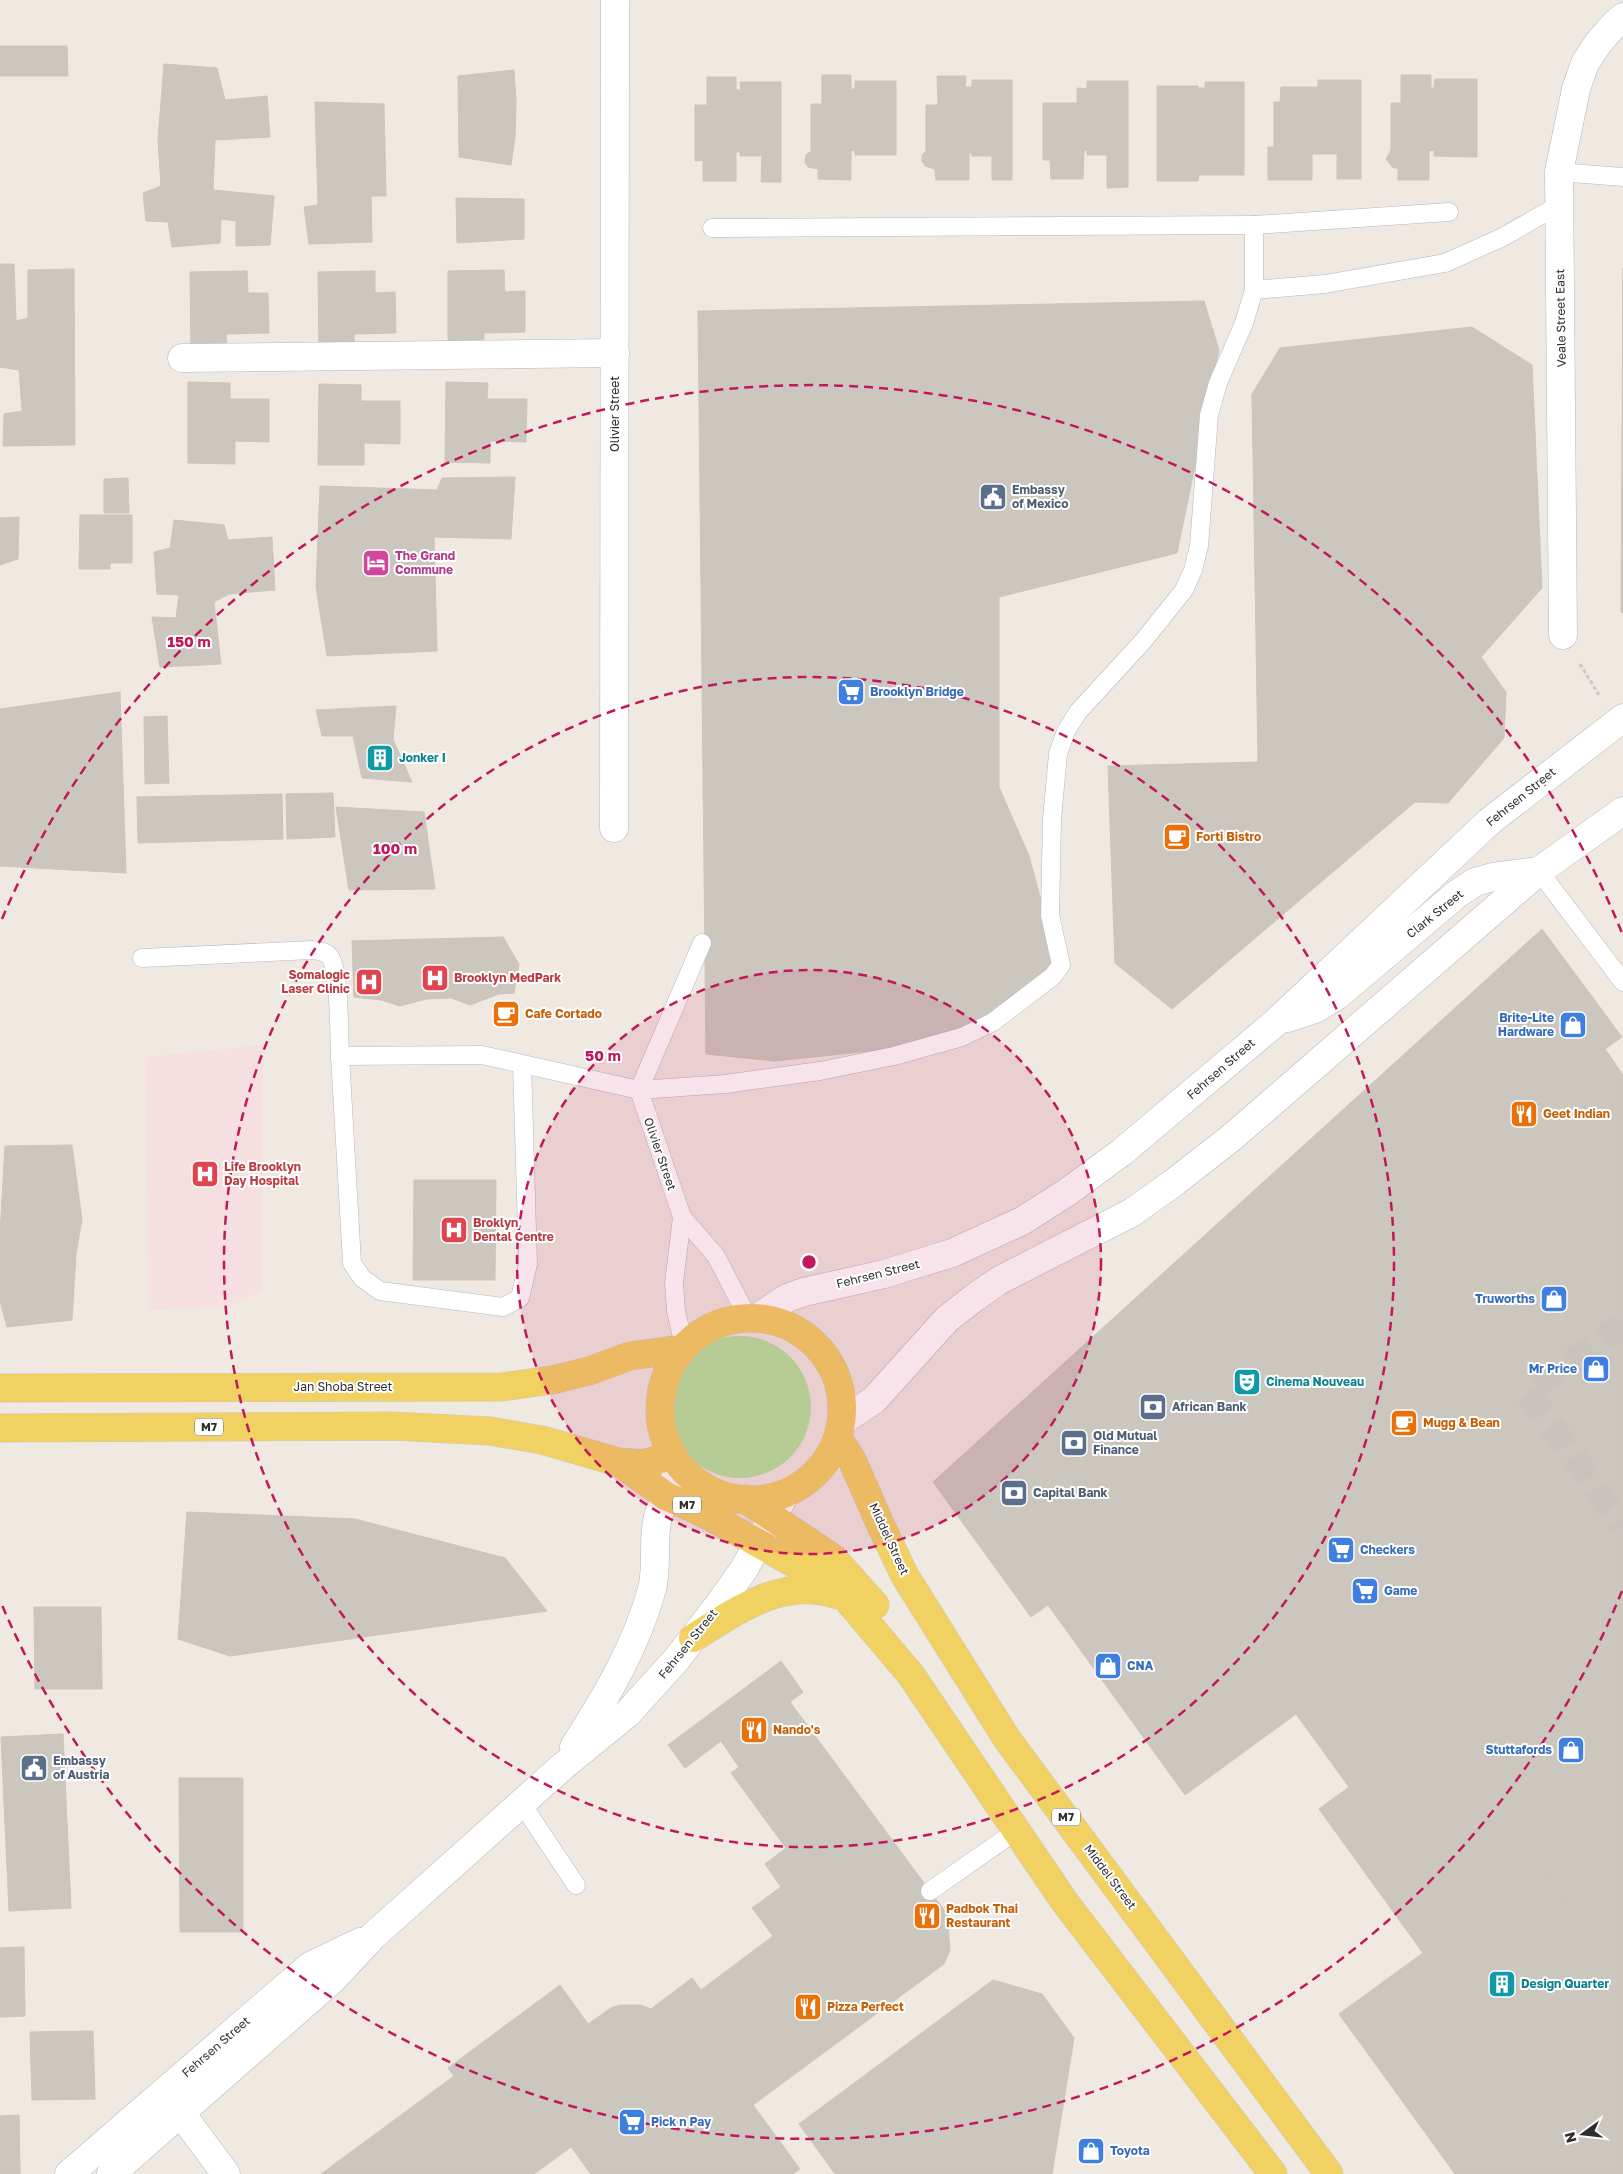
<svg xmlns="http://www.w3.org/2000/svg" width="1623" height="2174" viewBox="0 0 1623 2174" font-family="'Golos Text',sans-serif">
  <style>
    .medical { fill: #f5dfe0 }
    .green { fill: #b6e59e }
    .building { fill: #cbc7bf; stroke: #cbc5ba }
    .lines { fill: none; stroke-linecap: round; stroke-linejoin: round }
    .pedestrian-tunnel { stroke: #c8c4bd; stroke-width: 26; stroke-dasharray: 26 13; stroke-linecap: butt }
    .service-casing { stroke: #b4b7c1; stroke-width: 19 }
    .minor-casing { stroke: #b4b7c1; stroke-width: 29 }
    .primary-casing { stroke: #c9c9c9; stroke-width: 29 }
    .path { stroke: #c9c9c9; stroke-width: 3; stroke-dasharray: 4 2.5; stroke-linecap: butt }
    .service { stroke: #fff; stroke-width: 18 }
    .minor { stroke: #fff; stroke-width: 28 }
    .primary { stroke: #f2d163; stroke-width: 28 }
    .ring { fill: none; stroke: #c2185b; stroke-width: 2.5; stroke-dasharray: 9 6 }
    .labels { text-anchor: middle; stroke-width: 4; stroke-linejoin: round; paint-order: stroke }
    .shield { fill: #fff; stroke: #6d6d6d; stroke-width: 1 }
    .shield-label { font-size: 11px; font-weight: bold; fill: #2e2e2e }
    .street-label { font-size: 12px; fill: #2e2e2e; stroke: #fff }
    .service-label { font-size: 12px; font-weight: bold; fill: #4e5e75; stroke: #fff; text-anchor: start }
    .hotel-label { font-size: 12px; font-weight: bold; fill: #b23c85; stroke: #fff; text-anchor: start }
    .shop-label { font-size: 12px; font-weight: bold; fill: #366cbe; stroke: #fff; text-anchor: start }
    .culture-label { font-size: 12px; font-weight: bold; fill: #0d838f; stroke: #fff; text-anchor: start }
    .food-label { font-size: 12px; font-weight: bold; fill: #c56008; stroke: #fff; text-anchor: start }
    .health-label { font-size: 12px; font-weight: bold; fill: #be3a42; stroke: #fff; text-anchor: start }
    .centre { fill: #c2185b; stroke: #fff; stroke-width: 2.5 }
    .ring-label { font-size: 15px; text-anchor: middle; font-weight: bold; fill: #c2185b; stroke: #fff; stroke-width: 4; stroke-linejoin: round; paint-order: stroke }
  </style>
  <rect width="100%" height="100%" fill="#efe9e1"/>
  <path class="medical" d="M 263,1045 L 262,1291 L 228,1307 L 149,1310 L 145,1057 Z"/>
  <circle class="green" cx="740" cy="1407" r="71"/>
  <g class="building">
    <path d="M 0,46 L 67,46 L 68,76 L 0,76 Z"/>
    <path d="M 164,64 L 217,68 L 225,100 L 267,96 L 270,137 L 215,140 L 213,190 L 274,196 L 270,245 L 236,246 L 236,221 L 221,219 L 220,243 L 172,247 L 168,222 L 146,221 L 143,193 L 161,186 L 158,139 Z"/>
    <path d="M 514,70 L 516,101 L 515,137 L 511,165 L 459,157 L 458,76 Z"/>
    <path d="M 822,75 L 851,75 L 851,89 L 855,89 L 855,81 L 896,81 L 896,155 L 855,155 L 855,151 L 851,150 L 851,180 L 818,179 L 818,169 L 808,167 L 805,162 L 806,155 L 811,151 L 811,104 L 822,104 Z"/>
    <path d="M 1401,75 L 1431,75 L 1431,88 L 1434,88 L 1435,79 L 1477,79 L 1477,157 L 1434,156 L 1434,150 L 1429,151 L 1429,180 L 1398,180 L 1398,168 L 1393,168 L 1386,159 L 1391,150 L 1391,103 L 1401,103 Z"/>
    <path d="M 937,76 L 966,76 L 965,87 L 972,87 L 972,80 L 1012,80 L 1012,180 L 992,180 L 992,156 L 972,156 L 972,153 L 969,153 L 969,180 L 936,180 L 935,169 L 925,166 L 922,161 L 922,155 L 926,151 L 926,105 L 938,105 Z"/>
    <path d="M 707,77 L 736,77 L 736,90 L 741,90 L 740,82 L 781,82 L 781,182 L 761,182 L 762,156 L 740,156 L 740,152 L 736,152 L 736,181 L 703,181 L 703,160 L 695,161 L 695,105 L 707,105 Z"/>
    <path d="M 1318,80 L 1361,80 L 1361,179 L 1337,179 L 1337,154 L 1312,154 L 1312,180 L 1268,180 L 1268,147 L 1274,147 L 1274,102 L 1280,102 L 1281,87 L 1318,87 Z"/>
    <path d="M 1087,81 L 1128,81 L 1128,187 L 1107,188 L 1107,155 L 1087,155 L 1087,150 L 1084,151 L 1083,179 L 1051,179 L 1050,160 L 1043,160 L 1043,103 L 1077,103 L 1077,88 L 1087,89 Z"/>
    <path d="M 1205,82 L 1244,82 L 1244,175 L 1199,175 L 1198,181 L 1157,181 L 1157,86 L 1198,86 L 1198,88 L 1205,88 Z"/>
    <path d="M 315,102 L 384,104 L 386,196 L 371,196 L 372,242 L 309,244 L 304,207 L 318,205 Z"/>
    <path d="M 456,198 L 524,199 L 524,239 L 457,243 Z"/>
    <path d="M 0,264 L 14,264 L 16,321 L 28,318 L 28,270 L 74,269 L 75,445 L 3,446 L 4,414 L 22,411 L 19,370 L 0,367 Z"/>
    <path d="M 1623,268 L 1623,613 L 1621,612 Z"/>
    <path d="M 504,270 L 505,292 L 525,291 L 525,332 L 484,333 L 484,349 L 448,348 L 448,271 Z"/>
    <path d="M 247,271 L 248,293 L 268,293 L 269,333 L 226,334 L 227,349 L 191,350 L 190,272 Z"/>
    <path d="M 375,271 L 375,293 L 395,292 L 396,333 L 354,334 L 354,349 L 319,350 L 318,272 Z"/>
    <path d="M 1204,301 L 1219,350 L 1177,553 L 999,597 L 999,787 L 1029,856 L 1059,967 L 981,1023 L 889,1049 L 775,1061 L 706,1054 L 698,311 Z"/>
    <path d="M 1472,327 L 1532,365 L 1542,588 L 1481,657 L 1506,692 L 1504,738 L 1448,803 L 1415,802 L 1172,1009 L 1115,963 L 1108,766 L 1258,762 L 1252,394 L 1280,348 Z"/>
    <path d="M 188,382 L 230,383 L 230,399 L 269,399 L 269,442 L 235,441 L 235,464 L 188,463 Z"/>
    <path d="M 446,382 L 488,383 L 487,399 L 527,399 L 526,442 L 490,441 L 490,463 L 445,462 Z"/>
    <path d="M 319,384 L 361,385 L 361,401 L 400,401 L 400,444 L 364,443 L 364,465 L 318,465 Z"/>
    <path d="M 515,477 L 511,539 L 434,537 L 437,651 L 327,656 L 316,587 L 320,486 L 437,490 L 442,478 Z"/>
    <path d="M 128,478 L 129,513 L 104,513 L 104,479 Z"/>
    <path d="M 80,515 L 132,515 L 132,563 L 110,563 L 110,569 L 79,569 Z"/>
    <path d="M 19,517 L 18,559 L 0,565 L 0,518 Z"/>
    <path d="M 174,520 L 224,525 L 228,540 L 272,537 L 275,590 L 229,594 L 214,602 L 221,664 L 160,667 L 152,617 L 176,618 L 179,595 L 157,594 L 154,552 L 170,548 Z"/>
    <path d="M 120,692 L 126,873 L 0,866 L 0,709 Z"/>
    <path d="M 396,706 L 393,739 L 412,782 L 362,778 L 353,736 L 322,736 L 316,710 Z"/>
    <path d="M 167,716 L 169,783 L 145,784 L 144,717 Z"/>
    <path d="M 333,793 L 335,837 L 287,839 L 286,794 Z"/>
    <path d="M 282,794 L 283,839 L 138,843 L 137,797 Z"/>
    <path d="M 336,807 L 424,812 L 435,889 L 349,890 Z"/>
    <path d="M 1542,929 L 1622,1037 L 1605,1049 L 1623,1075 L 1623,1864 L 1567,1904 L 1541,1867 L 1423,1953 L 1319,1809 L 1349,1787 L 1296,1714 L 1185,1795 L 1048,1605 L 1031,1617 L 933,1482 Z"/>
    <path d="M 503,937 L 519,964 L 514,993 L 499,994 L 470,1005 L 451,998 L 426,999 L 400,1006 L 381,1000 L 354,997 L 352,941 Z"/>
    <path d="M 72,1145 L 82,1220 L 76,1254 L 72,1320 L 7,1327 L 0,1301 L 0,1234 L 5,1146 Z"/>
    <path d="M 414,1180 L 496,1180 L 495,1280 L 413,1280 Z"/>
    <path d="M 187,1512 L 355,1519 L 505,1558 L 547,1611 L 230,1656 L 178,1639 Z"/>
    <path d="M 34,1607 L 101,1607 L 102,1689 L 35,1689 Z"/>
    <path d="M 781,1661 L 803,1692 L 790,1702 L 947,1914 L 950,1950 L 944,1964 L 753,2105 L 800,2169 L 793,2174 L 591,2174 L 571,2147 L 534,2174 L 321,2174 L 454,2076 L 448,2068 L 560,1985 L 588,2024 L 611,2008 L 620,2005 L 640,2005 L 651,2009 L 692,1978 L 701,1990 L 773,1936 L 752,1908 L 781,1887 L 765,1864 L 786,1848 L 731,1773 L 739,1767 L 721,1741 L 685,1768 L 668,1745 Z"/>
    <path d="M 63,1734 L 71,1908 L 9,1911 L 1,1737 Z"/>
    <path d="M 179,1778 L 243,1778 L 243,1932 L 180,1932 Z"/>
    <path d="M 1623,1864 L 1623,2108 L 1570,2035 L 1429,2138 L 1339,2014 L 1541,1867 L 1567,1904 Z"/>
    <path d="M 24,1947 L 25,2016 L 0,2017 L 0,1948 Z"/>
    <path d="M 993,1980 L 1042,1994 L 1074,2038 L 1052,2174 L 835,2174 L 799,2124 Z"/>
    <path d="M 93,2031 L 95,2099 L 32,2100 L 30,2032 Z"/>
    <path d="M 1570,2035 L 1623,2108 L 1623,2174 L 1455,2174 L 1429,2138 Z"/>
    <path d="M 19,2115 L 20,2174 L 0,2174 L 0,2116 Z"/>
  </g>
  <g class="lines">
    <path class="pedestrian-tunnel" d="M 1623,1325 L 1528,1393 L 1623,1526"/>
    <g class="service-casing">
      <g id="service">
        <path d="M 1559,172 L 1623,177"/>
        <path d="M 1254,225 L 1449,212"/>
        <path d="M 712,228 L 1254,225 L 1254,290"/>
        <path d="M 1539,871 L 1623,982"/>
        <path d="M 142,958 L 312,950 C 319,951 325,951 330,957 C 340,971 339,1036 340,1056"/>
        <path d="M 522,1064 L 528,1264 L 520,1298 L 503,1307 L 380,1291 L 362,1278 L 352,1263 L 340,1056 L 482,1055 L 639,1090 L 725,1084 L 820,1071 L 894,1056 L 962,1037 L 993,1022 L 1053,976 L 1061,965 L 1050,915 L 1052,819 L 1058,754 L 1066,731 L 1078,712 L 1144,640 L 1184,590 L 1193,570 L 1199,546 L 1209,415 L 1218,383 L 1244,323 L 1254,290 L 1325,284 L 1445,263 L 1501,238 L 1559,205"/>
        <path d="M 639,1090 L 682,1217 L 716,1256 L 748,1318"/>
        <path d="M 639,1090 L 702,943"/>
        <path d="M 682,1217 L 674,1283 L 676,1311 L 684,1346"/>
        <path d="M 522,1804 L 576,1885"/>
        <path d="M 930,1891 L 1016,1831"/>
      </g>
    </g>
    <g class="minor-casing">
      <g id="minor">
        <path d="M 182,358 L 615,353"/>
        <path d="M 1563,635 L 1559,172 L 1576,89 L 1585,63 L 1599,42 L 1614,25 L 1623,17"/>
        <path d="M 614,828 L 615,0"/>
        <path d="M 1288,1018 L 1315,1009 L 1338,995 L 1457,894 L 1475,882 L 1493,877 L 1539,871"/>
        <path d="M 757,1318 L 787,1298 L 804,1292 L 884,1274 L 952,1253 L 1022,1221 L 1066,1193 L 1122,1152 L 1275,1023 L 1490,821 L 1623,718"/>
        <path d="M 842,1421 L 874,1400 L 947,1319 L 974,1298 L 998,1281 L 1131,1213 L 1172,1184 L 1231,1138 L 1539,871 L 1623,811"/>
        <path d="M 574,1747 C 606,1697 636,1647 652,1589 C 658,1566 652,1540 658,1517 C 663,1500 672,1484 680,1468"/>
        <path d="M 170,2099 L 226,2174"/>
        <path d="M 69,2174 L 310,1966 L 360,1942"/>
        <path d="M 111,2174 L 333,1979 L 373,1936 L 562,1767 L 627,1714 L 676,1660 L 720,1603 L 744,1569 L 784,1496"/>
      </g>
    </g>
    <g class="primary-casing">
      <g id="primary">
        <circle cx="751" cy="1409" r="91"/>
        <path d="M 0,1388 L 501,1387 L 552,1380 L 589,1371 L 630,1356 L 681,1349"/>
        <path d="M 0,1428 L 392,1426 L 490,1431 L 542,1440 L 618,1462 L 643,1464 L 671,1456"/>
        <path d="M 838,1438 L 852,1460 L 881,1526 L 905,1576 L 1007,1739 L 1329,2174"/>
        <path d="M 618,1462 L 666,1496 L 707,1515 L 758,1543 L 797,1565 L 846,1598 L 911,1675 L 1064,1901 L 1273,2174"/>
        <path d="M 745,1499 L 833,1558 L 875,1605"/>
        <path d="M 693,1638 C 737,1611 782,1576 838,1595"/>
      </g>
    </g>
    <path class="path" d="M 1580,664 L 1599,695"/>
    <use href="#service" class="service"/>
    <use href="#minor" class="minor"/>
    <use href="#primary" class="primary"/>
  </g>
  <circle cx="809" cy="1262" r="292" fill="#c2185b" fill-opacity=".12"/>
  <g class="ring">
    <circle cx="809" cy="1262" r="292"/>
    <circle cx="809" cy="1262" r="585"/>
    <path d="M1622 1591A877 877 0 0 1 2 1605M2 919A877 877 0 0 1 1622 933"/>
  </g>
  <defs>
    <g id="civic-square" transform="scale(1.4375)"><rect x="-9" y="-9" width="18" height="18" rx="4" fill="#5c6f8a" stroke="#fff"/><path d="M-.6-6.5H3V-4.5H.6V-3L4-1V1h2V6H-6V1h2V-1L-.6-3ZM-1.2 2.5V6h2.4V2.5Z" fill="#fff"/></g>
    <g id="hotel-square" transform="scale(1.4375)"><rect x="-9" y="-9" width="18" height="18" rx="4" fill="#d1479c" stroke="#fff"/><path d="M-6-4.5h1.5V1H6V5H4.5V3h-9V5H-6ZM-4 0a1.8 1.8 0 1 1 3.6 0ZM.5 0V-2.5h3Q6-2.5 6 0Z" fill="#fff"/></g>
    <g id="supermarket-square" transform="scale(1.4375)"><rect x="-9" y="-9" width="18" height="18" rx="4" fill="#3f7fe0" stroke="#fff"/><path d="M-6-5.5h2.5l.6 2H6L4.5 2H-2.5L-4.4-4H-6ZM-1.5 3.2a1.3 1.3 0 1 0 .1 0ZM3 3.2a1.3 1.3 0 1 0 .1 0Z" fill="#fff"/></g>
    <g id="building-square" transform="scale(1.4375)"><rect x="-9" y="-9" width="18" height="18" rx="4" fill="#0f9aa8" stroke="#fff"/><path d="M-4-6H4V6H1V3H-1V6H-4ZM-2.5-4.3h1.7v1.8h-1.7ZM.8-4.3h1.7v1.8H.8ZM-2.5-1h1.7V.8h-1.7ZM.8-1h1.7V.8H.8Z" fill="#fff"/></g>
    <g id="cafe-square" transform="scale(1.4375)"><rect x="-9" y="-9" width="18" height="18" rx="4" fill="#e8710a" stroke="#fff"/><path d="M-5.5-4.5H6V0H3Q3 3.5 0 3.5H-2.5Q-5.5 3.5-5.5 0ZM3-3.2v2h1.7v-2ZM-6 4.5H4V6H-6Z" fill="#fff"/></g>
    <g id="hospital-square" transform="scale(1.4375)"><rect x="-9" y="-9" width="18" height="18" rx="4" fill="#e0444e" stroke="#fff"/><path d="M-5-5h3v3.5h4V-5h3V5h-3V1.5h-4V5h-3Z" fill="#fff"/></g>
    <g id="shop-square" transform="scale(1.4375)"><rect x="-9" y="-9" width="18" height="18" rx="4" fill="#3f7fe0" stroke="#fff"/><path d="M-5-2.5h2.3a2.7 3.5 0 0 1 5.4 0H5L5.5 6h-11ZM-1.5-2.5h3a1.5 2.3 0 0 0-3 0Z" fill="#fff"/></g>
    <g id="restaurant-square" transform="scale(1.4375)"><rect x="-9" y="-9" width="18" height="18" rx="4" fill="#e8710a" stroke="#fff"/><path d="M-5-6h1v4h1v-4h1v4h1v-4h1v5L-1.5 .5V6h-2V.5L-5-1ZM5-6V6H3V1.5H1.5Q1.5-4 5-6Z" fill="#fff"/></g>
    <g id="theatre-square" transform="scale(1.4375)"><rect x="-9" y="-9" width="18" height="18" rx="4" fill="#0f9aa8" stroke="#fff"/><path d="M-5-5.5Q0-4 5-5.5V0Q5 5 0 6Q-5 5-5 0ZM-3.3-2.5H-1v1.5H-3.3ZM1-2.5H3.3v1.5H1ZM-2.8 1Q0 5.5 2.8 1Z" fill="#fff"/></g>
    <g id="bank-square" transform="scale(1.4375)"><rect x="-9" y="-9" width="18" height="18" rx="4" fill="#5c6f8a" stroke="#fff"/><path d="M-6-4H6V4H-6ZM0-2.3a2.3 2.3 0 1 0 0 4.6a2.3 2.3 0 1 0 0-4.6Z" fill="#fff"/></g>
  </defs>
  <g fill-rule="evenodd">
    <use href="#civic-square" x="993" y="497"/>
    <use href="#hotel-square" x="376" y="563"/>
    <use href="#supermarket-square" x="851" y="692"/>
    <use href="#building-square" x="380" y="758"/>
    <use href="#cafe-square" x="1177" y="837"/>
    <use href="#hospital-square" x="435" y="978"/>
    <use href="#hospital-square" x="369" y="982"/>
    <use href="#cafe-square" x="506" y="1014"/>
    <use href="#shop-square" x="1573" y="1025"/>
    <use href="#restaurant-square" x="1524" y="1114"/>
    <use href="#hospital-square" x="205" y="1174"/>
    <use href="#hospital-square" x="454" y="1230"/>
    <use href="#shop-square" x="1554" y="1299"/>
    <use href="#shop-square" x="1596" y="1369"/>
    <use href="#theatre-square" x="1247" y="1382"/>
    <use href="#bank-square" x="1153" y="1407"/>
    <use href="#cafe-square" x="1404" y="1423"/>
    <use href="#bank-square" x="1074" y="1443"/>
    <use href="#bank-square" x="1014" y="1493"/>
    <use href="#supermarket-square" x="1341" y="1550"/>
    <use href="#supermarket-square" x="1365" y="1591"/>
    <use href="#shop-square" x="1108" y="1666"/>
    <use href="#restaurant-square" x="754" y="1730"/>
    <use href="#shop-square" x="1571" y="1750"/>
    <use href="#civic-square" x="34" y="1768"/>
    <use href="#restaurant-square" x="927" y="1916"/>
    <use href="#building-square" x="1502" y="1984"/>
    <use href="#restaurant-square" x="808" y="2007"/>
    <use href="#supermarket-square" x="632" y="2122"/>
    <use href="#shop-square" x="1091" y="2151"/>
  </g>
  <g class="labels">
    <g class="shield">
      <rect x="195" y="1418.5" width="28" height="17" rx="4"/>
      <rect x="673" y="1496.5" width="28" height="17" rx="4"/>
      <rect x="1052" y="1808.5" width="28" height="17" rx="4"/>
    </g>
    <g class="shield-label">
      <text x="209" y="1431">M7</text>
      <text x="687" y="1509">M7</text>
      <text x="1066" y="1821">M7</text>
    </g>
    <g class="street-label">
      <text transform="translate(1561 318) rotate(-91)" y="4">Veale Street East</text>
      <text transform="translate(615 414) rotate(-90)" y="4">Olivier Street</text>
      <text transform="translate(1521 797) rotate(-39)" y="4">Fehrsen Street</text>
      <text transform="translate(1435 914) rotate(-39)" y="4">Clark Street</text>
      <text transform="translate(1221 1069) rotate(-41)" y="4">Fehrsen Street</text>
      <text transform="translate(660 1154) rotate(71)" y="4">Olivier Street</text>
      <text transform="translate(878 1274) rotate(-14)" y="4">Fehrsen Street</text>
      <text x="343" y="1391">Jan Shoba Street</text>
      <text transform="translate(889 1539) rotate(65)" y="4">Middel Street</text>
      <text transform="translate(688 1644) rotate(-51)" y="4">Fehrsen Street</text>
      <text transform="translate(1110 1877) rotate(53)" y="4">Middel Street</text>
      <text transform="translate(216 2047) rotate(-41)" y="4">Fehrsen Street</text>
    </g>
    <g class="service-label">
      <text x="1012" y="494">Embassy<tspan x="1012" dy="14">of Mexico</tspan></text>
      <text x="1172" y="1411">African Bank</text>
      <text x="1093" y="1440">Old Mutual<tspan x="1093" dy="14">Finance</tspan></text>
      <text x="1033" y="1497">Capital Bank</text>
      <text x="53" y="1765">Embassy<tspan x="53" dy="14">of Austria</tspan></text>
    </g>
    <g class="hotel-label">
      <text x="395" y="560">The Grand<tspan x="395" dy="14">Commune</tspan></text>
    </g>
    <g class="shop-label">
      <text x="870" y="696">Brooklyn Bridge</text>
      <text x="1554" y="1022" text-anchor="end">Brite-Lite<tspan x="1554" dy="14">Hardware</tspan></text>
      <text x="1535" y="1303" text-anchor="end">Truworths</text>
      <text x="1577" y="1373" text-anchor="end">Mr Price</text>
      <text x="1360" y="1554">Checkers</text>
      <text x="1384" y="1595">Game</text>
      <text x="1127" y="1670">CNA</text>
      <text x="1552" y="1754" text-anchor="end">Stuttafords</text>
      <text x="651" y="2126">Pick n Pay</text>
      <text x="1110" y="2155">Toyota</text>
    </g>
    <g class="culture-label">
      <text x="399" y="762">Jonker I</text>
      <text x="1266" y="1386">Cinema Nouveau</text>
      <text x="1521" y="1988">Design Quarter</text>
    </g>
    <g class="food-label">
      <text x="1196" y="841">Forti Bistro</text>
      <text x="525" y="1018">Cafe Cortado</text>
      <text x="1543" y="1118">Geet Indian</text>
      <text x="1423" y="1427">Mugg &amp; Bean</text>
      <text x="773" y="1734">Nando's</text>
      <text x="946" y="1913">Padbok Thai<tspan x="946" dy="14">Restaurant</tspan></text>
      <text x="827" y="2011">Pizza Perfect</text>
    </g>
    <g class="health-label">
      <text x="350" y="979" text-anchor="end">Somalogic<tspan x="350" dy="14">Laser Clinic</tspan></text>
      <text x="454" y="982">Brooklyn MedPark</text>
      <text x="224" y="1171">Life Brooklyn<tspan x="224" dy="14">Day Hospital</tspan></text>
      <text x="473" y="1227">Broklyn<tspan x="473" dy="14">Dental Centre</tspan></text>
    </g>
  </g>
  <circle cx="809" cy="1262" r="8" class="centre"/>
  <g class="ring-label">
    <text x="189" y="647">150 m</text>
    <text x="395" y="854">100 m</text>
    <text x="603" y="1061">50 m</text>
  </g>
  <g transform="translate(1583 2134) rotate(255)" stroke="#ffffff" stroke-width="4" paint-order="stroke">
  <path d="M0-4L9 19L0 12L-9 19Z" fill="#2e2e2e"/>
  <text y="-8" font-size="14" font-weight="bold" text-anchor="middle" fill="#2e2e2e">N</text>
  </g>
</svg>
